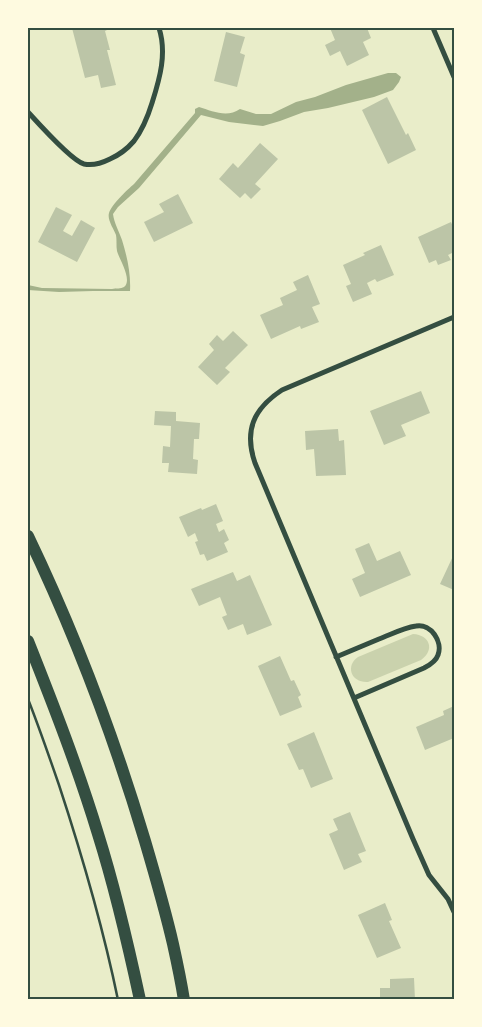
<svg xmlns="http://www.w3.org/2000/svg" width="482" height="1027" font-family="Quicksand,sans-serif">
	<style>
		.green { fill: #cad2ad }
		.water { fill: #a3b18a }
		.building { fill: #bcc5a7 }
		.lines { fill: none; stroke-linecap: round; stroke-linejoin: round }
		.path { stroke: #344e41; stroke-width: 2.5 }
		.minor { stroke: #344e41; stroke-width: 5 }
		.trunk { stroke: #344e41; stroke-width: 12 }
		.neatline { fill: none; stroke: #344e41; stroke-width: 2 }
	</style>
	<rect width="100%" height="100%" fill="#e9edc9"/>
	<!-- green -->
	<path class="green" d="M413,634C430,635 435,650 421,660L368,682C351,683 345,666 358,657Z"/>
	<!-- water -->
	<path class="water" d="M388,73H396L401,77L399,82L393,90L374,97L328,108L304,112L280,121L263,126L229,122L201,115L139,188L118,207L113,214C114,223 119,231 122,240C127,256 131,274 130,291H93L59,292L28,290V285L42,288L112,289C116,288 121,289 124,287C133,280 119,259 117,251C116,246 117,241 116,235C114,229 107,220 109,213C112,204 127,190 134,184L195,113V109L199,107C212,111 227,118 240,109L256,114H271L296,102L315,97L346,85Z"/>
	<!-- building -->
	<path class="building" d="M72,28H107V30L105,31L110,50H107L116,85L101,88L98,75L85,78Z
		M330,28H362V29L367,28L371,38L363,42L369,55L347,66L340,51L330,56L325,45L335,40Z
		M226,32L245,37L240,53L245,55L237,87L214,81Z
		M387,97L406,135L408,133L416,150L388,164L362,110Z
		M260,143L278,159L255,184L261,189L251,199L245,193L240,198L219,179L233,163L238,168Z
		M178,194L193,223L154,242L144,222L164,212L159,204Z
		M56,207L72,215L63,231L72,236L81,220L95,228L77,262L38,242Z
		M451,222L454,229V252L448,255L451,260L438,265L436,260L429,263L418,237Z
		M381,245L394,275L377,282L375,279L367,283L372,294L353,302L346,286L351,284L343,265L365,255L363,253Z
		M308,275L320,304L312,307L319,322L301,329L300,326L271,339L260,315L283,305L280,298L297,290L293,282Z
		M233,331L248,345L225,368L230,372L217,385L198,367L214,350L209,344L217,335L223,341Z
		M421,391L430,413L401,425L406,436L384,445L370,411Z
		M155,411L176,412V421L200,423L199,439H194L193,459L198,460L197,474L168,472L169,463H162L163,446L170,447L171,426L154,425Z
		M338,429L339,441L344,440L346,475L316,476L314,449L306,450L305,431Z
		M216,504L223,521L216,524L219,532L224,529L229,540L224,543L228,552L207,561L204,554L200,555L195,542L198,541L195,533L188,537L179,517L201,508L202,510Z
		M369,543L377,561L400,551L411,575L360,597L352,579L365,573L355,549Z
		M454,554V590L440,584Z
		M233,572L237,581L250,575L272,625L247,635L243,624L228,630L222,617L227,615L220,597L199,606L191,589Z
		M280,656L291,681L294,680L301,695L298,697L302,707L280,716L258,666Z
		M454,706V738L425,750L416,727L444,715L443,711Z
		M314,732L333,779L311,788L303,769L299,770L287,744Z
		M350,812L366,851L358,854L362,862L344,870L329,834L338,830L333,819Z
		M385,903L392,920L389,921L401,948L377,958L358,915Z
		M414,978L415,1000H380V988H390V979Z"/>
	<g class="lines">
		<!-- path -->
		<path class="path" d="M28,699C39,727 49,756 59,785C82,855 103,927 118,1000"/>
		<!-- minor -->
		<path class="minor" d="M433,28L454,77
			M28,112C38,123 72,161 84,164C93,166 102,163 110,159C119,155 128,148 134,141C143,129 148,116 152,103C160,78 167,53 159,28
			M454,317L282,390C253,409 244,431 255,463L413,839L429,875L448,899L454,912
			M336,657C350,651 365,645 379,639C392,634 403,628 416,626C431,623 443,642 438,655C436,661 430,665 424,668L354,698"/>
		<!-- trunk -->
		<path class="trunk" d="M28,536C75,634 114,737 145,841C155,875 165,909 173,944C177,962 181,981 184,1000
			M28,641C53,704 78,768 98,834C115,888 128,944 140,1000"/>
	</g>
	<!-- border -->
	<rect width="482" height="1027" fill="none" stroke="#fefae0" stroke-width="58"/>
	<rect x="29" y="29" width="424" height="969" class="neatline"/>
</svg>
